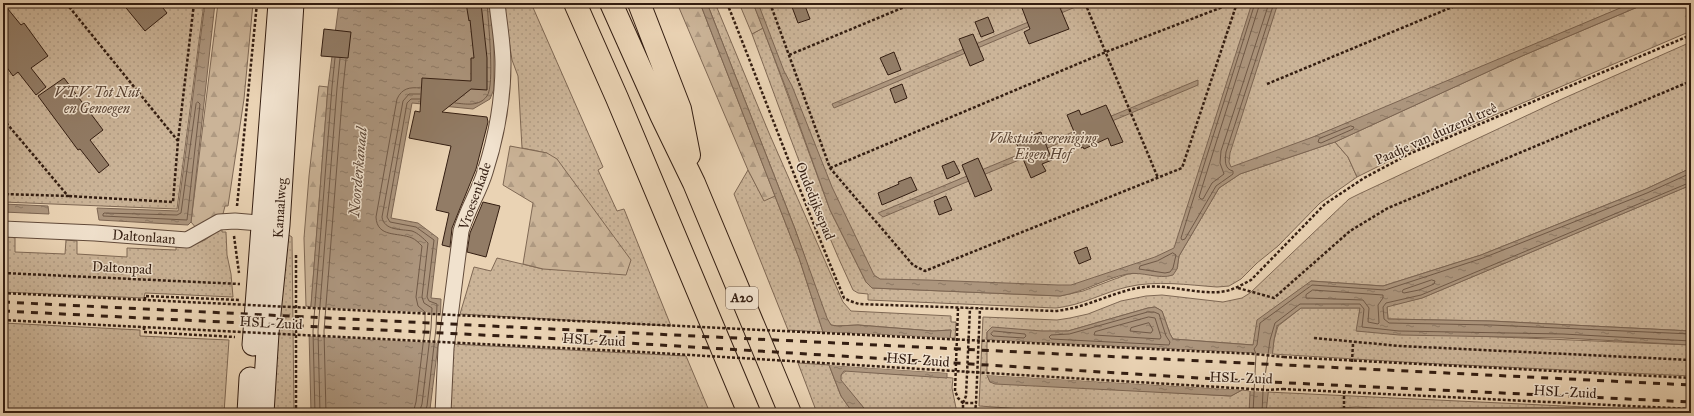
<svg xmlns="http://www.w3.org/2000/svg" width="1694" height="416" font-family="'IM FELL Great Primer',serif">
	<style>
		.grass { fill: url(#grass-dots); stroke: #7f6854 }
		.forest { fill: url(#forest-firs); stroke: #7f6854 }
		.water { fill: url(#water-ripples); stroke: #7c6552 }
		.pier { fill: #ead3b4 }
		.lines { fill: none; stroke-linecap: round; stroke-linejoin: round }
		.shore { stroke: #705947; stroke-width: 1 }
		.building { fill: #927c66; stroke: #331d11 }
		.minor-casing { stroke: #614a3a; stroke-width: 17 }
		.secondary-casing { stroke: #331d11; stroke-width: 23 }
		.motorway-casing { stroke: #331d11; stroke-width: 24 }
		.path { stroke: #331d11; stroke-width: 2.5; stroke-dasharray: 3 2; stroke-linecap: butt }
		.minor { stroke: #f1e2ce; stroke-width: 15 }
		.secondary { stroke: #f1e2ce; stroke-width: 21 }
		.motorway { stroke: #ead3b4; stroke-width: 22 }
		.rail { stroke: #331d11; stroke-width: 3; stroke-dasharray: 7 7; stroke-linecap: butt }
		.path-bridge { stroke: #331d11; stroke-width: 2.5; stroke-dasharray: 3 2; stroke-linecap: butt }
		.labels { text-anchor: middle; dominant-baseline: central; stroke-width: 3; stroke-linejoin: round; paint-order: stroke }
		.shield { fill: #f1e2ce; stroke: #6c584a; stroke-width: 1 }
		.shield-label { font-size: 13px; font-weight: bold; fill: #331d11 }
		.park-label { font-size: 14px; font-style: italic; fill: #594333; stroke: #f1e2ce }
		.street-label { font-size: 14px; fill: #331d11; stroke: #f1e2ce }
		.water-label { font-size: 15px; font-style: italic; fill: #5d4737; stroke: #f1e2ce }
	</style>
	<defs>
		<pattern id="grass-dots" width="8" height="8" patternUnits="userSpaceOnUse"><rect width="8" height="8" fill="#cbb498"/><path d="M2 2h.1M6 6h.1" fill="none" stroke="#af9a82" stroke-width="1.8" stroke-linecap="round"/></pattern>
		<pattern id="forest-firs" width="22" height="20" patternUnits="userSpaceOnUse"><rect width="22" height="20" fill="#cbb498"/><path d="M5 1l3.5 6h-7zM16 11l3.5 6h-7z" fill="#af9a82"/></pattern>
		<pattern id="water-ripples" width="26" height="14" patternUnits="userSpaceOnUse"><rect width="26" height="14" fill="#ac957d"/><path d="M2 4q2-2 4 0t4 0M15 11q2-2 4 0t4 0" fill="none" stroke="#8d7965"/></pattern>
	</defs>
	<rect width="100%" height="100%" fill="#ead3b4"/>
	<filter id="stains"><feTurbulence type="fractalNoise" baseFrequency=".005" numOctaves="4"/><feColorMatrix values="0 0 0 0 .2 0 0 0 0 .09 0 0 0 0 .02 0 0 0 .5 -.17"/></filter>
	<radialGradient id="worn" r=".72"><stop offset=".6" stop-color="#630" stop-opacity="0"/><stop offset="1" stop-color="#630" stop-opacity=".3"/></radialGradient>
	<!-- grass -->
	<path class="grass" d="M3,3H204L177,209L3,202Z
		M503,3H531L603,167L598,170L617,211L624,209L671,326L460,314L474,267L491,271L497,258L543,269L547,153L522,148L518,76L512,60Z
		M707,3H715L769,133L843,302L851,311L951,316V322H956L955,338H950L951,330L933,331L858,325L837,326L831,325L826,318L795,229Z
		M754,3H1639L1214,178L1172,263L1133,270L1068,290L876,282L865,271Z
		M763,28L830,210L866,282L872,288L1060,296L1083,291L1128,274L1177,269L1179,256L1219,188L1240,174L1335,142L1348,157L1357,177L1320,203L1278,246L1257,263L1241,279L1229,286L1217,287C1188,285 1156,280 1127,287C1102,293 1083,305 1056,308L868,300V294L858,293L853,290C814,207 784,120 752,34Z
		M1691,42V168L1646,189L1481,255L1383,286L1311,281L1253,345L1173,339L1170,334L1162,311L1155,307L1148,308L1068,331L987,332V375L990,382L1231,396L1242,390L1251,391L1249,413H1080L979,406L983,317L1057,320L1070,318L1088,314L1121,301L1146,296L1162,295L1223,302L1242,298L1250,293L1349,199L1359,194L1562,99Z
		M748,170L764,200L775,196L799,258L823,332L788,330L734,194Z
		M1691,185V331L1491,321L1388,319L1387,306L1422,298Z
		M220,229H222V232H226L227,255L231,274L233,297L145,293L144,298L3,292V252H7V237H15V252L65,254L66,240L77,241V254L127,257V248L176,250V245H193L205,240Z
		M284,232L292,237L294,413H271Z
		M1301,308H1360L1357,331L1691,345V376L1421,363L1272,354L1274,340L1278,326Z
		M3,323L140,330V336L229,340L224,413H94L3,409Z
		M451,344L686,356L710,413H448Z
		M798,363L829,365L841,396L853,413H817Z
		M847,370L953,378L952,388L957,413H868L840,380L841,375Z
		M1267,392L1691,412V413H1471L1356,407L1341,408L1323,413H1266Z"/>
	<!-- forest -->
	<path class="forest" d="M218,3H253L244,99L228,206H225L223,214L216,216L197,229L191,222Z
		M677,3H700L775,196L764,201L748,170Z
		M739,3H753L763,28L752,34Z
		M1647,3H1691V31L1401,155L1357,177L1348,157L1335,142L1522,56Z
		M319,86L328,87L311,307L306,306L304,238L309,176Z
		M510,146L547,153L557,159L631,260L626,275L543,269L523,264L533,203L503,185Z"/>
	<!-- water -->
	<path class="water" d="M205,3H215L191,222L188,225L99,220L97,208L178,211Z
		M339,3H491L494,37V89L490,99L473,109L412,103L391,218L418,223L438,238L431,298L441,299L440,329L430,409L426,413H311L309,331L328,87Z
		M700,3H707L795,229L827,318L831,325L837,326L858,325L933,331L951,330L950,338L823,332L799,258Z
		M753,3H758L784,71L792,86L832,187L874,275L880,279L927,280L1058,285H1071L1155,257L1174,248L1252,3H1278L1230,153L1229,162L1231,167L1313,137L1632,3H1647L1522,56L1335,142L1240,174L1219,188L1179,256L1177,269L1173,275C1158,280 1143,271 1127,274C1104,279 1084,292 1060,296L872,288L866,282L830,210L789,96Z
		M1074,3H1085L834,108L832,104Z
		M1198,80V85L883,217L878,213Z
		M1691,168V185L1422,298L1387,307L1388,319L1491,321L1691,331V345L1563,338L1399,335L1356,331L1360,308H1301L1277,326L1274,340L1266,413H1249L1252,353L987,340V332L992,327L1042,331H1068L1148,308L1155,307L1162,311L1170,334L1173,339L1253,345L1257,320L1311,281L1383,286L1481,255L1646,189Z
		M3,204L48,206L49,214L3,212Z
		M829,365L947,373V378L844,371L841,375V380L868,413H853L841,396Z
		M987,375L1242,390L1231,396L995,384L990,382Z"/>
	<!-- pier -->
	<path class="pier" d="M309,307L443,313L440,343L307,336Z
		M821,332L952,338L950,340L823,334Z
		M985,340L1274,354L1269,392L1249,391L1250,355L986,342Z
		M829,363L947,371L949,373L827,365Z
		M987,373L1242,388L1244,390L985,375Z"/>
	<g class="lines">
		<!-- shore -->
		<path class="shore" d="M1255,3L1181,238L1182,240L1185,239L1216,186L1233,174V171C1224,169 1225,160 1226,152L1274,3
			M1260,3L1199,197L1201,199H1203L1212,183L1224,174L1220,163L1221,151L1269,3
			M420,99H411L407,103L387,217L390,222L416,227L434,240L427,297L429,301L437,304L436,328L427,406L424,413
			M198,102L200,104L187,220L103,216V214L104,213L177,215L181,213L196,104Z
			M455,103C466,104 479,107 487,96C495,86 488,19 487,3
			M1351,126L1354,127L1353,129L1321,143L1318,142L1319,139Z
			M1691,182L1421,295L1386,303L1383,307L1384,319L1389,323L1491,325L1691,334
			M1173,253L1176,255L1173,268L1170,272L1165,273L1139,269L1140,266L1157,261Z
			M1432,280L1435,281L1434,284L1419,290L1404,293L1402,292L1403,290Z
			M1313,290L1383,295V298L1378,305L1379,323L1378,324L1368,322L1369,308L1363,300L1306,298V295Z
			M1148,312H1154L1159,314L1166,336L1170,342L1169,345L1051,339L1049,337L1051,335L1069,334Z
			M1149,317L1155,318L1161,337L1160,339L1094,335L1095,332Z
			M1149,323L1153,330L1151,333L1130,331L1131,328Z
			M994,331L1025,334L1026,336L1024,338L993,336L991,334Z
			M315,413L313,331L332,87L335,58
			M320,413L318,331L337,88L340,58
			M326,413L324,331L343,88L346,59
			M413,413L416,402L425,328V312L418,306L416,297L422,246C419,243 415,239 412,238C398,232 377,238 376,217L397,99C402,88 410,87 420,88
			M419,413L422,404L431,328L432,308L424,303L422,297L428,243C424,239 418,233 412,231C402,229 384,231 382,217L403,101L409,94H420
			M1253,413L1256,354L1254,349L1257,345L1260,323L1312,285L1385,290L1483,258L1647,193L1691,173
			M1262,413L1263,391L1270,340L1275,323L1300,304H1360L1364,309L1362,327L1399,331L1563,334L1691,341"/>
	</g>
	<!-- building -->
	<path class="building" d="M3,3L21,25L24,23L48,56L31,68L46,87L36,95L18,72L13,76L3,62Z
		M122,3H159L167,13L145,31Z
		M466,3H481L487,58V90L471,89L442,112L487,117L488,122L476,169L452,228L450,247L442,245L449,213L436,210L451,146L409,138L415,111L420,112L422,78L471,81V58H474L470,20L469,21Z
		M804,3L810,19L798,23L792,7Z
		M1020,3H1037L1039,7L1048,3H1058L1069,29L1029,44L1024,32L1030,29Z
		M988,17L994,32L981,37L975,22Z
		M324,29L351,32L348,58L321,56Z
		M973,34L984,60L970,66L959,39Z
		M894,52L901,70L888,75L880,58Z
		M64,78L103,130L90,140L109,165L99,173L80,149L78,150L38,96Z
		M902,84L907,98L895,103L890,89Z
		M1106,105L1123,142L1111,146L1108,138L1084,149L1083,147L1081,148L1067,115L1079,110L1081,115Z
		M1041,132L1052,160L1042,164L1046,171L1031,178L1016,142Z
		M978,158L992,190L975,197L962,165Z
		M954,161L960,173L947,179L942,166Z
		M911,177L917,190L882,205L878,193L899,184L898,182Z
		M946,196L952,210L939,215L934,201Z
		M483,202L500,206L486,257L467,252L470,233Z
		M1087,247L1091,259L1079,264L1074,252Z"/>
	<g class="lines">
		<!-- minor casing -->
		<g class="minor-casing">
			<path id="minor" d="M3,229L95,233L187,240L219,222L235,221L273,224
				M443,413L446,348L461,231C467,210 479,192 485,172C496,138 503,100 503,64C503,44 499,23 497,3"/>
		</g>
		<!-- secondary casing -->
		<g class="secondary-casing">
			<path id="secondary" d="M253,345L279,3
				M248,413L250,378
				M263,413L268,333L279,225L293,3"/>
		</g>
		<!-- motorway casing -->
		<g class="motorway-casing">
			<path id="motorway" d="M575,3L617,98L749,413
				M611,3L662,117L694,183L790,413
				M639,3L680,109L689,155"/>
		</g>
		<!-- path -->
		<path class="path" d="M66,3L178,141L173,202L68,196
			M727,3C766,101 803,200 844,298L850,301L859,304L1055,311C1088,308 1113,291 1144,287C1170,284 1201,296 1226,291C1235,289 1243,284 1251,280L1325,204L1364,178L1409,154L1691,35
			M770,3L830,168L913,265L925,271L1182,168L1237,3
			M1085,3L1158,178
			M789,55L914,3
			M1267,84L1462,3
			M3,119L68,196L3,194
			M178,141L194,3
			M830,168L1106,52L1233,3
			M237,206L257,3
			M234,236L239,273
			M3,273L240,284
			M1238,288L1274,298L1350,231L1388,208L1691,81
			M145,300V296L239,300
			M958,308L955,391L958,398L963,403H976L980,308
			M144,327V332L235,337
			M1314,338L1400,346L1691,360
			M1284,357L1691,378
			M1352,362L1353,343
			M1283,389L1691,409
			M1344,391V411
			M963,410L1015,413
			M296,413V254
			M963,413V403L966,396L970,308
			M975,413L976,403
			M1337,413L1356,411L1393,413"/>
		<!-- minor -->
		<use href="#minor" class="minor"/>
		<!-- secondary -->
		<use href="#secondary" class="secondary"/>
		<!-- motorway -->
		<use href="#motorway" class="motorway"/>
		<!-- rail -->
		<path class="rail" d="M3,302L1691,385
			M3,311L562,339L1249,381L1691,402"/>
		<!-- path-bridge -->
		<path class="path-bridge" d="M3,293L1255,354L1284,357
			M3,320L641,352L1268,390L1283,389"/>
	</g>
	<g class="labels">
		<!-- shield labels -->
		<rect class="shield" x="726" y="287" width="32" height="22" rx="3"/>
		<g class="shield-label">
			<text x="742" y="298">A20</text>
		</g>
		<!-- park labels -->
		<g class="park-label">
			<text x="97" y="92">V.T.V. Tot Nut<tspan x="97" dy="16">en Genoegen</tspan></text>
			<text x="1043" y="138">Volkstuinvereniging<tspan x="1043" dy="16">Eigen Hof</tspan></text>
		</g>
		<!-- street labels -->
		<g class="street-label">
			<text transform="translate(1436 134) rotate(-24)">Paadje van duizend treê</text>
			<text transform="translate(475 196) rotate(-70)">Vroesenkade</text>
			<text transform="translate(815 201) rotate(68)">Oudedijksepad</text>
			<text transform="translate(280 208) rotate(-86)">Kanaalweg</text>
			<text transform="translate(144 237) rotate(4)">Daltonlaan</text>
			<text transform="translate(122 268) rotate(3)">Daltonpad</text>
			<text transform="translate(271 323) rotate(3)">HSL-Zuid</text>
			<text transform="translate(594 340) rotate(3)">HSL-Zuid</text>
			<text transform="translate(918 360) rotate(4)">HSL-Zuid</text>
			<text transform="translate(1241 378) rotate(2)">HSL-Zuid</text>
			<text transform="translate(1565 392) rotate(3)">HSL-Zuid</text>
		</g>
		<!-- water labels -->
		<g class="water-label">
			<text transform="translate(358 172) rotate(-85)">Noorderkanaal</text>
		</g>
	</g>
	<!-- margin -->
	<rect width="1694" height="416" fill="none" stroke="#ead3b4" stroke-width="16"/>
	<rect x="4" y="4" width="1686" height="408" fill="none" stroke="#331d11" stroke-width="2"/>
	<rect x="8" y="8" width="1678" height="400" fill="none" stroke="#331d11"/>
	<rect width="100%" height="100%" filter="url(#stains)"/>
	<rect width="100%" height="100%" fill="url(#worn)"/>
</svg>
